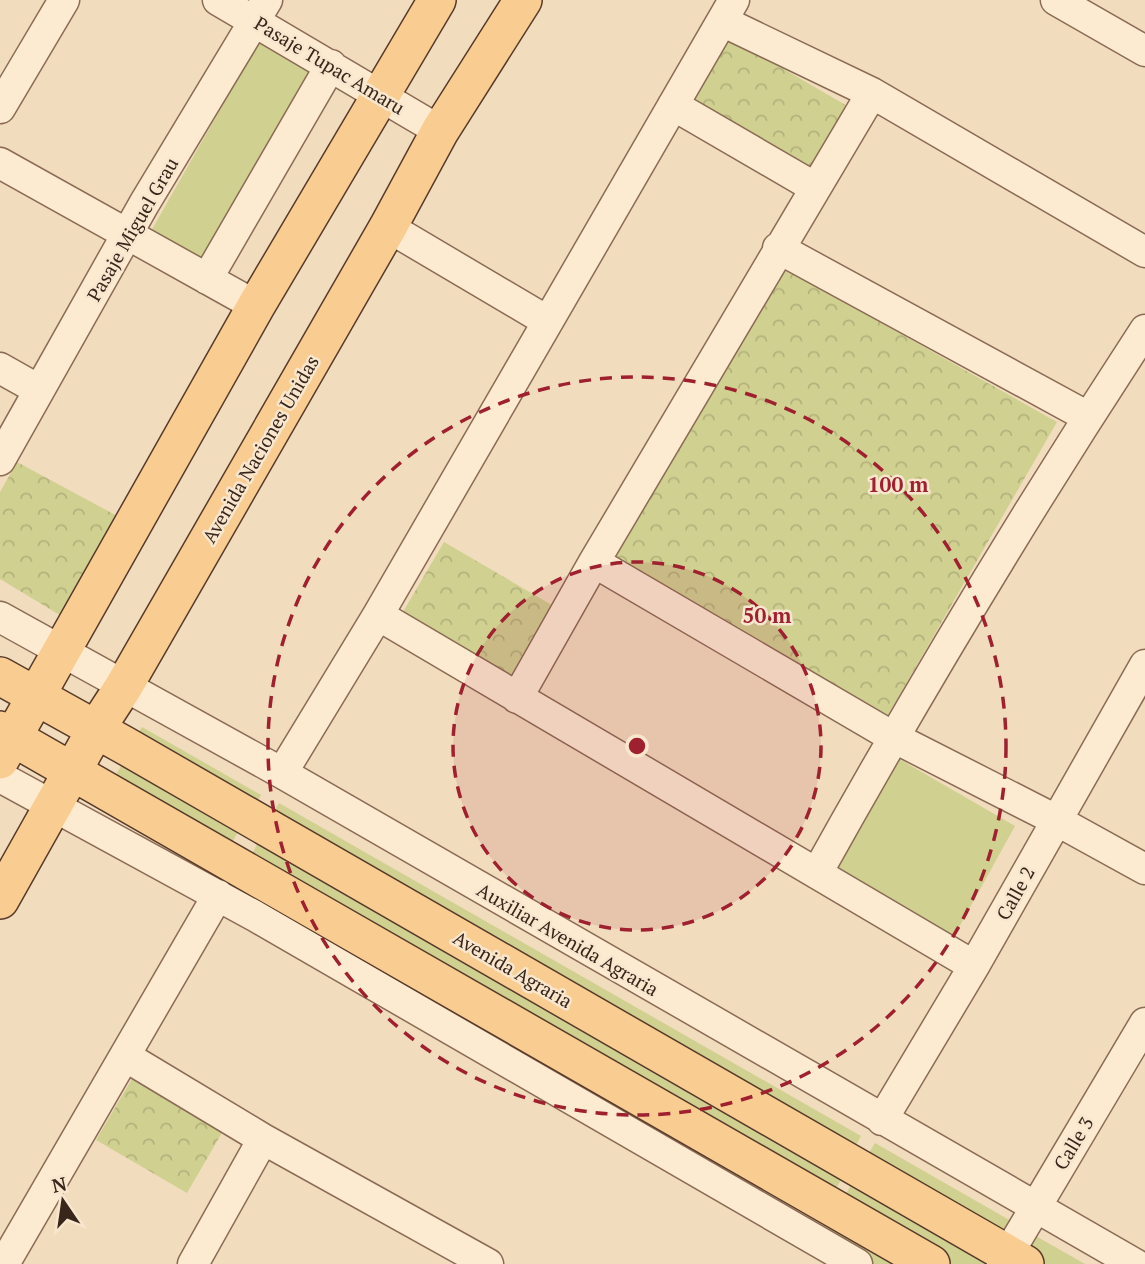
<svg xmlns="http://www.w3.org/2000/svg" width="1145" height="1264" font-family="'PT Serif',serif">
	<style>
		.green { fill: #d0d091 }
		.park { fill: url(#park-crowns) }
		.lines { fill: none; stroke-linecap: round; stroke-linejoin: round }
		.minor-casing { stroke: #8b6b55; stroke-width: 33 }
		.major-casing { stroke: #583a2a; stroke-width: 40 }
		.minor { stroke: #fcead1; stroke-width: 30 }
		.major { stroke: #f9cd91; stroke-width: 37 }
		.ring { fill: none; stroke: #9f202f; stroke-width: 3.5; stroke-dasharray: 12 9 }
		.labels { text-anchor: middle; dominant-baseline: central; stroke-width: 5; stroke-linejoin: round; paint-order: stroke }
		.street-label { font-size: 19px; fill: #39261b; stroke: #f8e7ce }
		.centre { fill: #9f202f; stroke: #f8e7ce; stroke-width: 3.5 }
		.ring-label { font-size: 21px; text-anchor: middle; font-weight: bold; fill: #9f202f; stroke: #f8e7ce; stroke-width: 5; stroke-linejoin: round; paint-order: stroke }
	</style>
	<defs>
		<pattern id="park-crowns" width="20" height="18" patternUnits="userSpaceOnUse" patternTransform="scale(1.75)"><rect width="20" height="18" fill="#d0d091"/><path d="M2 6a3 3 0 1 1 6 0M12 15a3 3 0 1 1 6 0" fill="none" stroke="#b3b27c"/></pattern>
	</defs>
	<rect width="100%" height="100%" fill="#f1dcbd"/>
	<!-- green -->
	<path class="green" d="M259,41L313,72L204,263L150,233Z
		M142,727L261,795L251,812L132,743Z
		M129,753L245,819L227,852L109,786Z
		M894,756L1015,826L952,940L831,870Z
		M279,803L861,1136L850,1156L267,823Z
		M264,832L847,1169L829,1201L247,863Z
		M875,1143L1018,1225L1005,1247L861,1166Z
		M856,1176L995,1264H939L838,1208Z
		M836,1216L920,1264H864L822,1240Z
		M1034,1235L1085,1264H1044L1024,1253Z"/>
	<!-- park -->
	<path class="park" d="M725,35L849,107L810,174L685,103Z
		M782,267L1057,422L888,715L611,556Z
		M17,462L121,518L63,617L0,579V492Z
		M444,542L557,608L513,682L400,617Z
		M136,1072L227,1124L187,1193L96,1140Z"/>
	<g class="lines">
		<!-- minor casing -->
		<g class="minor-casing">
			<path id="minor" d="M218,0L440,131
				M1056,0L1145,51
				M722,21L872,93L1145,252
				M673,105L814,187
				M0,108L64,0
				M0,163L256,306
				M388,227L547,321
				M778,248L1088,417
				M207,279L331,65
				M0,368L39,390
				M0,460L144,204L267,0
				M594,562L893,737L1056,820L1145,869
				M378,615L974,966
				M0,617L282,773L1135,1264
				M517,698L594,562L872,93
				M282,773L378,615L734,0
				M0,777L255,916L857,1264
				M817,873C920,688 1029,507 1145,330
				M125,1056L263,1139L488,1264
				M882,1120L974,966L1145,665
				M4,1264L218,895
				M193,1264L263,1139
				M1002,1264L1145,1023"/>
		</g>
		<!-- major casing -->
		<g class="major-casing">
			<path id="major" d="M0,676L124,745L1025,1264
				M0,730L931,1264
				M0,760L256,306L437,0
				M0,900L96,729L124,686L388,227L440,131L523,0"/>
		</g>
		<!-- minor -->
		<use href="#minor" class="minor"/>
		<!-- major -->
		<use href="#major" class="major"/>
	</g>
	<!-- distance rings -->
	<circle cx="637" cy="746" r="184" fill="#9f202f" fill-opacity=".12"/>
	<g class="ring">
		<circle cx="637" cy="746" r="184"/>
		<circle cx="637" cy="746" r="369"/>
	</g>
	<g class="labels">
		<!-- street labels -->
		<g class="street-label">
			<text transform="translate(330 65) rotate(31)">Pasaje Tupac Amaru</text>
			<text transform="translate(132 229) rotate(-60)">Pasaje Miguel Grau</text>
			<text transform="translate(260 449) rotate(-60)">Avenida Naciones Unidas</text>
			<text transform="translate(1015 893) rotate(-61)">Calle 2</text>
			<text transform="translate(568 939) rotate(30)">Auxiliar Avenida Agraria</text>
			<text transform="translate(513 969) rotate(30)">Avenida Agraria</text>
			<text transform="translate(1073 1143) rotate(-59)">Calle 3</text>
		</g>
	</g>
	<circle cx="637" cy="746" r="10" class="centre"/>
	<g class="ring-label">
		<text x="898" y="492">100 m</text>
		<text x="767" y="623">50 m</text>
	</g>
	<!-- north arrow -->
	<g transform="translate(63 1201) rotate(347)" stroke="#f8e7ce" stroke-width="5" paint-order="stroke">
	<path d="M0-5L12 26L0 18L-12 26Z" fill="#39261b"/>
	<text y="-10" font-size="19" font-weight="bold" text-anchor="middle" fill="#39261b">N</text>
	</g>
</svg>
